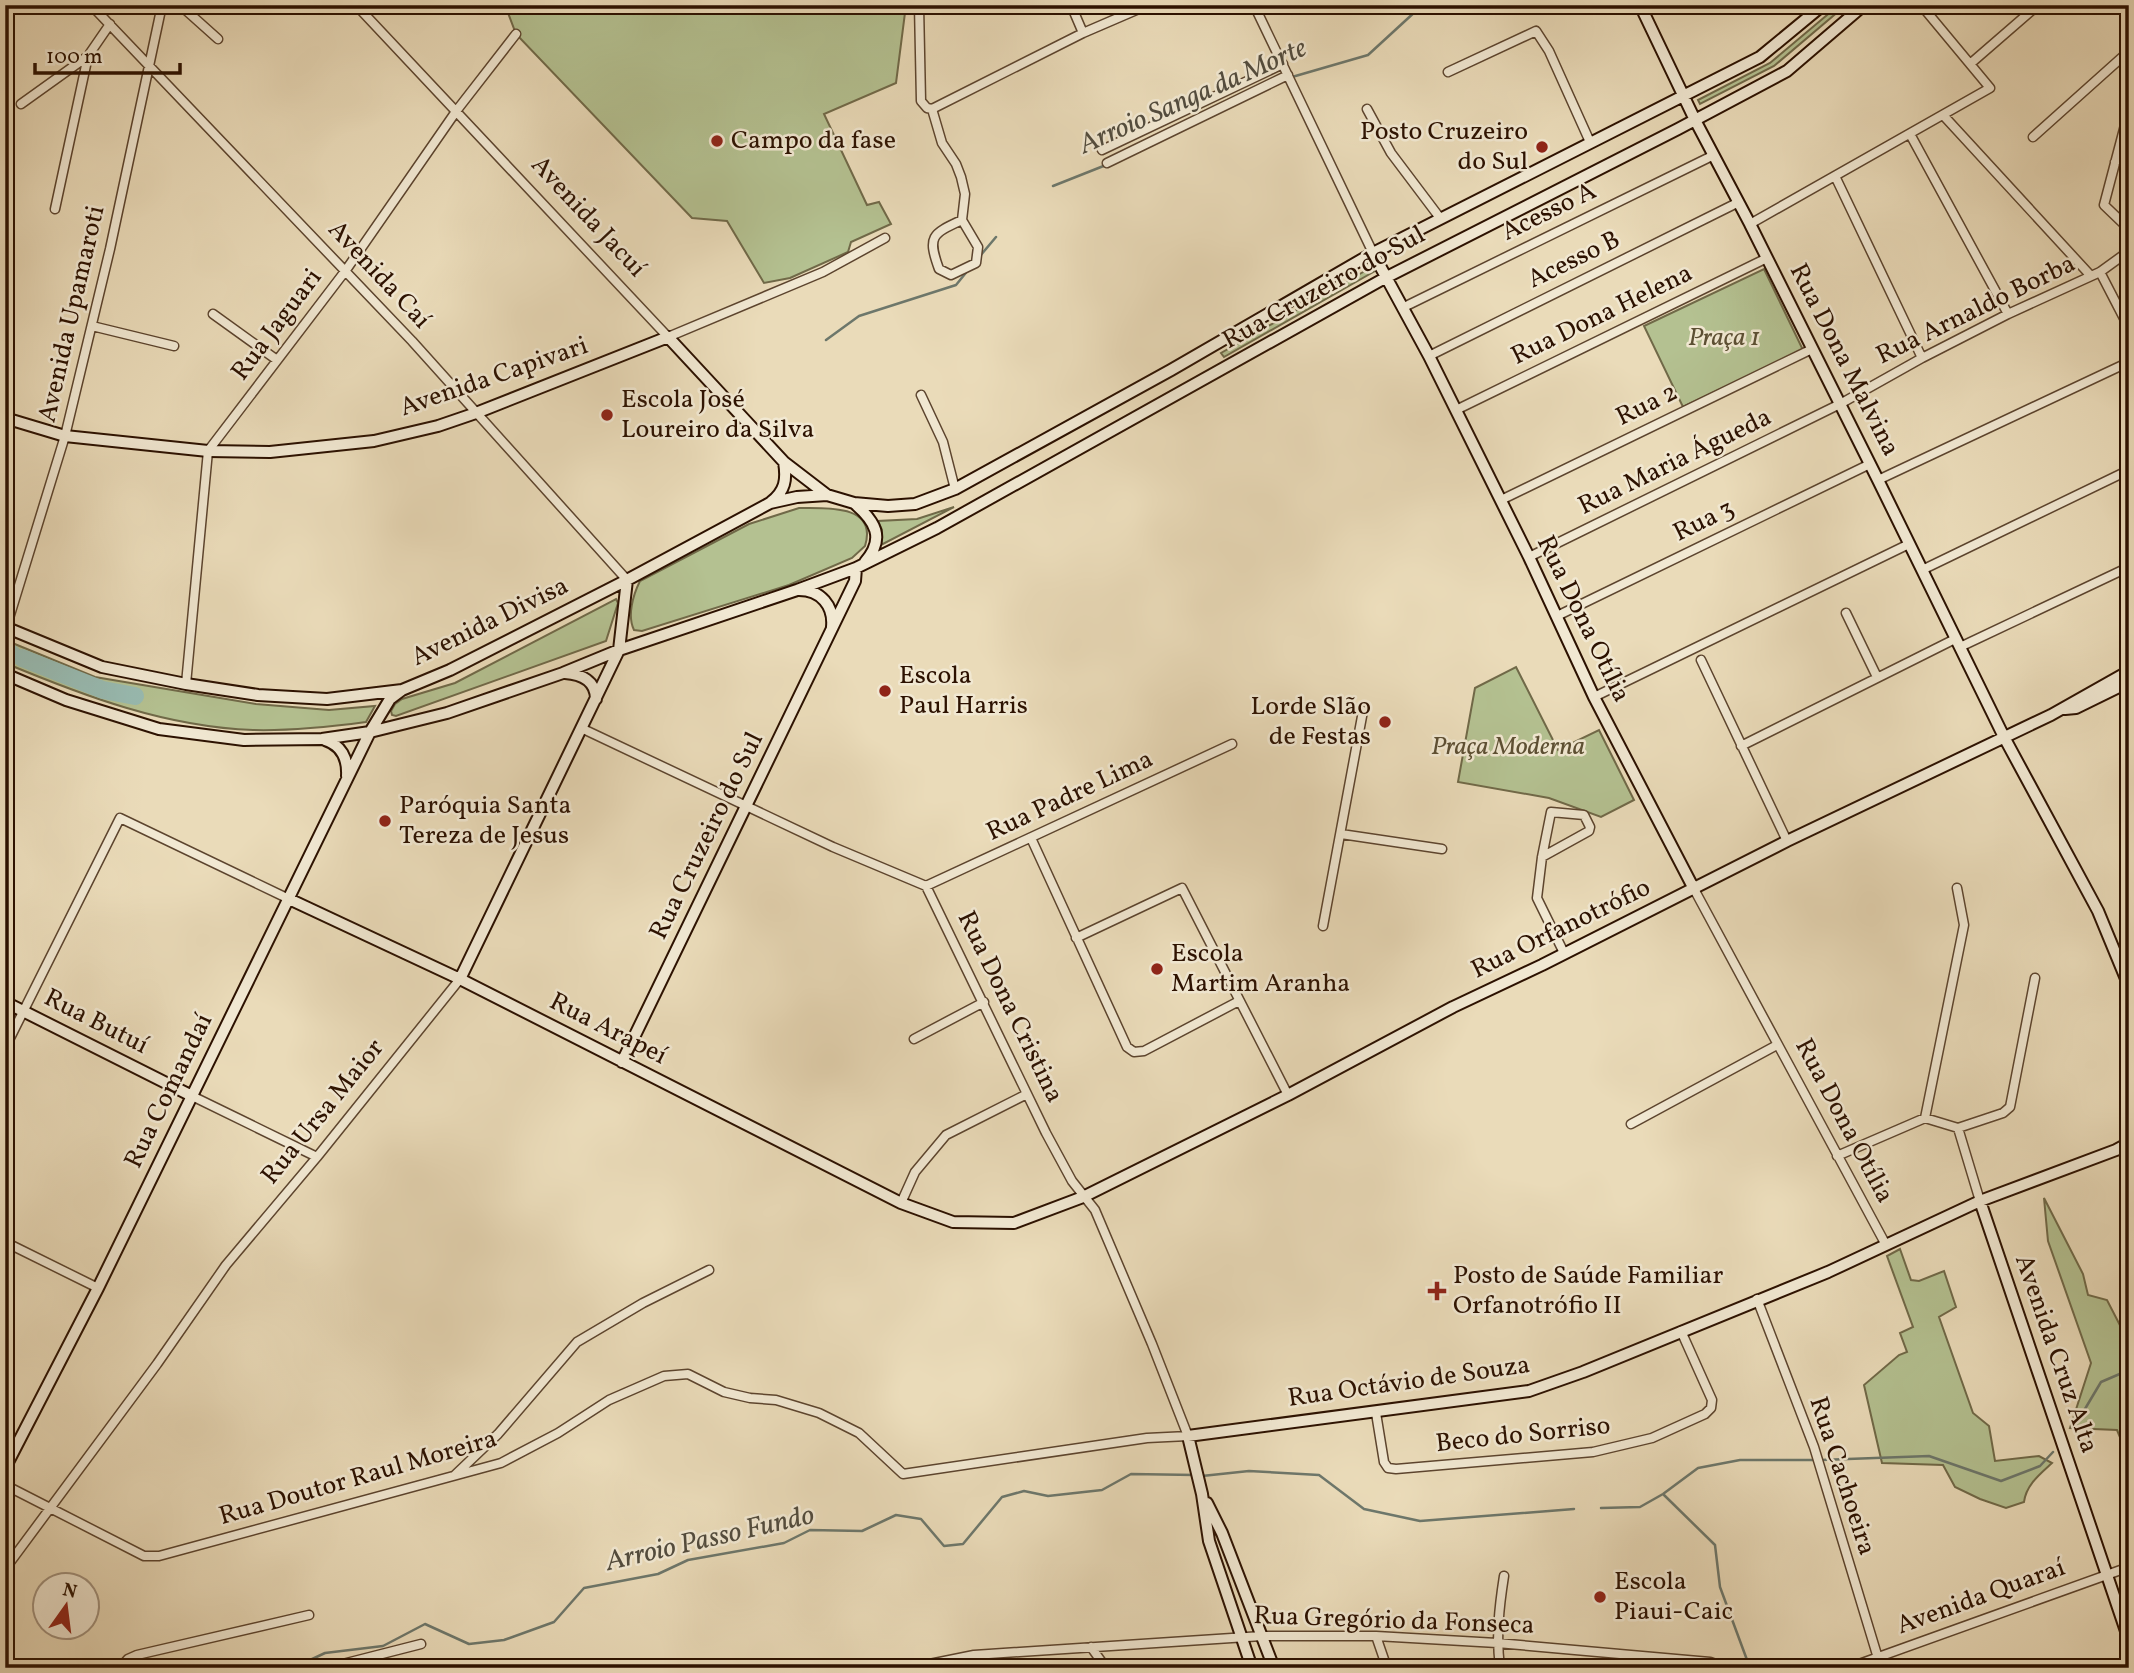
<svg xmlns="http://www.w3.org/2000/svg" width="2134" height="1673" font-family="Vollkorn,serif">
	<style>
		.green { fill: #b4c191; stroke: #706948; stroke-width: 2 }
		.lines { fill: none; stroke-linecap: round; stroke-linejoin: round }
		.stream { stroke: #6d776b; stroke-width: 2.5 }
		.river { stroke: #98bbb2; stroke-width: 18 }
		.street-casing { stroke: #5c442e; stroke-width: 11 }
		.secondary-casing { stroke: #2c1100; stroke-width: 14 }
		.street { stroke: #f1e8d2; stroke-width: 8 }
		.secondary { stroke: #f1e8d2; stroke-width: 10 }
		.poi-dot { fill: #8f2418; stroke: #f1e8d2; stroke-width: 2.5 }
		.labels { text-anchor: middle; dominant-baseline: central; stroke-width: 5; stroke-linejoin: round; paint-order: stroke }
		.poi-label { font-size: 26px; fill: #2c1100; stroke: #f1e8d2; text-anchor: start }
		.street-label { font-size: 26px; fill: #2c1100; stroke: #f1e8d2 }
		.park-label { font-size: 26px; font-style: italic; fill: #5c4f33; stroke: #f1e8d2 }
		.water-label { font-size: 28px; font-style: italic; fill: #524c3e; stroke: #f1e8d2 }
	</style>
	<rect width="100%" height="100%" fill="#eadbb9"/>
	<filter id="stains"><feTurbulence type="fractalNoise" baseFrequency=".00286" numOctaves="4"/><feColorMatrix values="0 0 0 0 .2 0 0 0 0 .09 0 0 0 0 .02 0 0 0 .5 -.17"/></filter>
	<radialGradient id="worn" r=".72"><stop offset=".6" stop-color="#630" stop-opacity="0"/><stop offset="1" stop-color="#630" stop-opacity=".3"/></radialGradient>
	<!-- green -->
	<path class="green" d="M505,5H906L896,83L824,114L867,205L879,202L891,224L851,242L848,252L790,278L764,283L727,221L692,218L516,34Z
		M1839,5H1846L1774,66L1700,104L1698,100L1770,63Z
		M1372,267L1375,271L1224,357L1221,353Z
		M1764,269L1803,350L1683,407L1644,326Z
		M954,507L881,545L882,530L878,521L917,519Z
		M799,508C826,508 878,504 865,546L852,558L789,585L642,631L634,630C627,616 633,595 640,581L749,524Z
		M616,599L618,603L606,641L396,716L392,715L391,711L395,704L402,699L455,683Z
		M5,640L95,677L256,704L329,710L375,706L366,722C329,727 291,731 253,730C166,727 84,696 5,663V657L99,694L137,701V691L106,686L5,645Z
		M1516,667L1558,750L1599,730L1634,800L1601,817L1549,798L1458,782L1475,688Z
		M2044,1198L2083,1274L2088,1295L2107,1300L2124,1333L2129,1332V1459L2117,1430L2070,1428L2091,1363L2048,1241Z
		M1900,1249L1911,1280L1919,1281L1944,1271L1956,1307L1939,1317L1973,1413L1989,1426L1995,1461L2039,1456L2052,1463C2040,1474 2026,1485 2024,1502L2006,1508L1980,1499L1955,1487L1943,1465L1882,1463L1864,1385L1899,1355L1907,1352L1900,1333L1913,1327L1887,1256Z"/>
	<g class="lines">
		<!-- stream -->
		<path class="stream" d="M1292,77L1368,55L1417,10L1418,5
			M1053,186L1106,165
			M980,256L996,237
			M826,340L859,316L956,285L969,269
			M2076,1424L2101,1382L2129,1370
			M1821,1460L1929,1456L2001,1481L2040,1466L2053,1452
			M1202,1476L1249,1471L1319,1475L1364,1509L1420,1521L1574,1509
			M1664,1495L1715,1545L1720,1587L1750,1668
			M1601,1508L1640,1507L1663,1494L1698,1468L1740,1460H1815
			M162,1668L189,1660L268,1668
			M293,1668L325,1653L383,1646L425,1624L469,1644L504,1640L554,1622L584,1588L658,1574L688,1560L784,1543L810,1530L862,1531L896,1515L921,1519L944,1546L963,1544L1002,1497L1024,1491L1048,1496L1102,1490L1131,1474L1195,1475"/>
		<!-- river -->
		<path class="river" d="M5,651L12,654
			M22,658L103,690L135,696"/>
		<!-- street casing -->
		<g class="street-casing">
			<path id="street" d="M91,5L412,341L627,580
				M180,5L218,39
				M356,5L668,337L823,272L885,238
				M919,5L921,101L927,108L932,109
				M1071,5L1083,33
				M1254,5L1373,253
				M101,15L107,5
				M1970,64L2038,5
				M1448,72L1536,31L1549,51L1590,142
				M21,104L88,56
				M932,109L942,143L956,164L961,177L965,194L962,220L978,247L976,263L951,275L939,269C927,236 932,234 962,220
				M932,109L1083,33L1148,5
				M1367,109L1391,153L1440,218
				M2129,110L2104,205L2129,229
				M1943,115L2091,276
				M1910,134L2008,314
				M2033,137L2129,51
				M1102,150L1283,64
				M2115,162L2129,155
				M1107,163L1288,75
				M1835,176L1922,358
				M55,209L88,56L110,24
				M1750,224L1990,88L1921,5
				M2100,272L2129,328
				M1402,308L1714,155
				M213,314L277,360
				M92,326L174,346
				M1429,356L1739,202
				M921,395L943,442L955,489
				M1456,410L1767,258
				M1878,480L2129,362
				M1501,500L1812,349
				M1529,557L1840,404L1922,358L2008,314L2100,272L2129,251
				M1922,570L2129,470
				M1846,613L1877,677
				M1557,616L1870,464
				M6,628L65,436L110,249L162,5
				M1960,647L2129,567
				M1701,660L1787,841
				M186,684L208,451L346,270L457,110L516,34
				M1594,697L1909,544
				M1741,746L1955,639
				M1341,834L1442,849
				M1031,838L1127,1047L1134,1052L1144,1051L1239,1001
				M1542,857L1589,831L1590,827L1584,815L1551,812L1542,857L1537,898L1564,953
				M926,886L1232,744
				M1694,889L1886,1245
				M1323,926L1363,711
				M1076,938L1182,888L1288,1095
				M914,1039L984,1002
				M5,1048L120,818L289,899
				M192,1096L317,1157
				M1925,1118L1964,925L1957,888
				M1631,1124L1777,1045
				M1958,1128L1980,1201
				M1837,1156L1925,1118L1958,1128L2003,1113L2010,1107L2035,978
				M901,1203L915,1172L946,1135L1027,1094
				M5,1242L98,1288
				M1757,1299L1814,1447L1881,1668
				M1376,1413L1384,1462L1388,1468L1396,1469L1593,1452L1652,1438L1705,1414L1711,1408L1712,1400L1681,1331
				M455,1475L498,1434L577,1342L643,1303L709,1270
				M5,1485L144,1556H159L501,1463L558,1433L609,1400L664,1376L688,1374L724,1392L750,1398L776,1400L819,1413L859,1433L903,1474L1147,1438L1188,1436L1152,1344L1095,1210L1072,1181L1046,1133L926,886L833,847L581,728
				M5,1569L157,1364L226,1265L317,1157L460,979
				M1376,1636L1387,1668
				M1091,1647L1106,1668
				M378,1655L392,1668
				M120,1668L128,1659L137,1655L309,1615
				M327,1668L421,1644
				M910,1668L974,1655L1262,1636H1376L1497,1643L1710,1662L1726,1668
				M1500,1668C1496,1636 1499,1608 1504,1576
				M1848,1668L2129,1567"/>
		</g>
		<!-- secondary casing -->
		<g class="secondary-casing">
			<path id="secondary" d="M1640,5L1695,120L1750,224L1878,480L2004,737L2098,911L2129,986
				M1373,253L1429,356L1529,557L1594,697L1694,889
				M5,418L65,436L208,451L270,452L374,441L438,426L476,413L668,337L784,462L827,495
				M771,502C785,491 787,480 784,462
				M854,503C875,521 886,538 865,562
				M799,590C821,590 834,606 832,627
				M5,627L102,667L186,684L258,695L327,699L402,690L450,670L627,580L770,503L797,497L827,495L854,503L888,506L915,504L955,489L1171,370L1373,253L1760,57L1823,5
				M565,673C581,674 596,681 596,699
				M5,674L66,700L159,729L244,740L322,739L370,732L447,713L563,673L619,650L797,590L856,568L937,528L1385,278L1678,129L1787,71L1864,5
				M2065,709L2076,708L2129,682
				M325,740C341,745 348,758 347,776
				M289,899L460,979L901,1203L953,1222L1014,1223L1083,1197L1288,1095L1453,1007L1542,965L1787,841L2051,715L2129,671
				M460,979L619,650L627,580
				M5,1002L192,1096
				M622,1062L855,581L856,568
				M1980,1201L2129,1640
				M5,1468L98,1288L370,732L390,699L402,690
				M1207,1503L1222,1533L1274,1668
				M1252,1668L1209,1541L1202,1494L1188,1436L1529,1391L1583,1372L1828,1272L1980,1201L2116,1150L2129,1143"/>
		</g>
		<!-- street -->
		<use href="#street" class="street"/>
		<!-- secondary -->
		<use href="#secondary" class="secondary"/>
	</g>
	<!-- markers -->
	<g class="poi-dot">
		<circle cx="717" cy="141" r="7"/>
		<circle cx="1542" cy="147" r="7"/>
		<circle cx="607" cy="415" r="7"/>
		<circle cx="885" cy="691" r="7"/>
		<circle cx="1385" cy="722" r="7"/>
		<circle cx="385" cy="821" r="7"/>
		<circle cx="1157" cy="969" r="7"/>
		<path d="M1433.5 1280.5h7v7h7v7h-7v7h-7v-7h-7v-7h7z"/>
		<circle cx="1600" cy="1597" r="7"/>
	</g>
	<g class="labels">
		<!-- poi labels -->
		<g class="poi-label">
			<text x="1528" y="132" text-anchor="end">Posto Cruzeiro<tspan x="1528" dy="30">do Sul</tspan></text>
			<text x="731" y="141">Campo da fase</text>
			<text x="621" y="400">Escola José<tspan x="621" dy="30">Loureiro da Silva</tspan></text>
			<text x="899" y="676">Escola<tspan x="899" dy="30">Paul Harris</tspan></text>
			<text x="1371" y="707" text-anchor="end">Lorde Slão<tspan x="1371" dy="30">de Festas</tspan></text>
			<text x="399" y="806">Paróquia Santa<tspan x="399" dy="30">Tereza de Jesus</tspan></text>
			<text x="1171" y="954">Escola<tspan x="1171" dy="30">Martim Aranha</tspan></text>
			<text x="1453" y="1276">Posto de Saúde Familiar<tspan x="1453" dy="30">Orfanotrófio II</tspan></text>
			<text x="1614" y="1582">Escola<tspan x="1614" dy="30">Piaui-Caic</tspan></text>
		</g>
		<!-- street labels -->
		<g class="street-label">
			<text transform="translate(1549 212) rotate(-26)">Acesso A</text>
			<text transform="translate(588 217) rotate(47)">Avenida Jacuí</text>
			<text transform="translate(1574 260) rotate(-26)">Acesso B</text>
			<text transform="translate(379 275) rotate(47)">Avenida Caí</text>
			<text transform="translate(1324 288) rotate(-29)">Rua Cruzeiro do Sul</text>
			<text transform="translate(1976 310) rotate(-26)">Rua Arnaldo Borba</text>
			<text transform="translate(72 314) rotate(-77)">Avenida Upamaroti</text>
			<text transform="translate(1602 315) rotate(-26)">Rua Dona Helena</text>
			<text transform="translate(277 325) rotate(-53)">Rua Jaguari</text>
			<text transform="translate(1844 360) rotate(63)">Rua Dona Malvina</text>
			<text transform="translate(494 377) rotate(-19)">Avenida Capivari</text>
			<text transform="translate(1647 405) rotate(-26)">Rua 2</text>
			<text transform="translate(1675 462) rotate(-26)">Rua Maria Águeda</text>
			<text transform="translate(1704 521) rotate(-26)">Rua 3</text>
			<text transform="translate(1583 619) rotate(64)">Rua Dona Otília</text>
			<text transform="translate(490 622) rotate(-26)">Avenida Divisa</text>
			<text transform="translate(1070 796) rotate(-25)">Rua Padre Lima</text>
			<text transform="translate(707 836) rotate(-64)">Rua Cruzeiro do Sul</text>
			<text transform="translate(1561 929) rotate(-26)">Rua Orfanotrófio</text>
			<text transform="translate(1010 1007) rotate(64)">Rua Dona Cristina</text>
			<text transform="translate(96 1022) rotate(27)">Rua Butuí</text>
			<text transform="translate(608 1029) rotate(27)">Rua Arapeí</text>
			<text transform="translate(169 1091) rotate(-64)">Rua Comandaí</text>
			<text transform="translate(323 1112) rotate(-51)">Rua Ursa Maior</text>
			<text transform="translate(1844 1121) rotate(62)">Rua Dona Otília</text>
			<text transform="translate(2056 1354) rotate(71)">Avenida Cruz Alta</text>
			<text transform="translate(1409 1382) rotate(-8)">Rua Octávio de Souza</text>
			<text transform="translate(1523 1435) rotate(-6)">Beco do Sorriso</text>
			<text transform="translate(1842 1476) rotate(72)">Rua Cachoeira</text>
			<text transform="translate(358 1478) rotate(-16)">Rua Doutor Raul Moreira</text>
			<text transform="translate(1981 1597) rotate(-20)">Avenida Quaraí</text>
			<text transform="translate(1394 1621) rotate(2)">Rua Gregório da Fonseca</text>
		</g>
		<!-- park labels -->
		<g class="park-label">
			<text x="1724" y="338">Praça 1</text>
			<text x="1508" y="747">Praça Moderna</text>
		</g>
		<!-- water labels -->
		<g class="water-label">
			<text transform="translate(1193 97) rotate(-24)">Arroio Sanga da Morte</text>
			<text transform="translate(710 1539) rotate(-13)">Arroio Passo Fundo</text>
		</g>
	</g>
	<!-- margin -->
	<rect width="2134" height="1673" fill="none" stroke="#eadbb9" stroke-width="28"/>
	<rect x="7" y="7" width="2120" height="1659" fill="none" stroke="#2c1100" stroke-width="3.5"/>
	<rect x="14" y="14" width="2106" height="1645" fill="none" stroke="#2c1100" stroke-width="2"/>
	<!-- north arrow -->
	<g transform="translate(66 1606) rotate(14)"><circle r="33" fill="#f1e8d2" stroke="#a2927e" stroke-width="2"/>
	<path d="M0-5L12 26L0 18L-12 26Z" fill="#8f2418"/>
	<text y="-10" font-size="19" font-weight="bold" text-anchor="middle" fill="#2c1100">N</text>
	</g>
	<!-- scale -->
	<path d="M35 63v10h145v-10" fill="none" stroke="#2c1100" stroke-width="3.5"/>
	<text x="46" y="63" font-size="21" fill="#2c1100" stroke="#f1e8d2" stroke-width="5" paint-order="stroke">100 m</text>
	<rect width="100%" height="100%" filter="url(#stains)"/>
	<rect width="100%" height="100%" fill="url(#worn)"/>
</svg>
